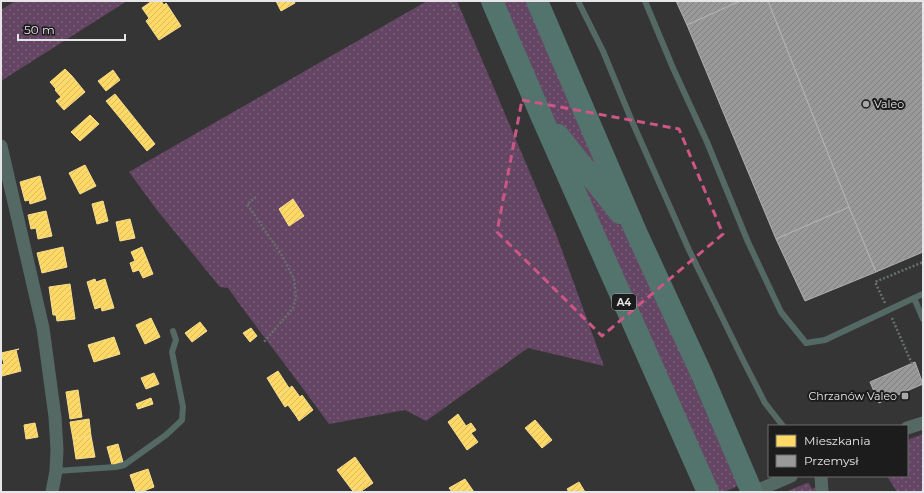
<svg xmlns="http://www.w3.org/2000/svg" width="924" height="493" font-family="Montserrat,sans-serif">
	<style>
		.grass { fill: url(#grass-dots) }
		.homes { fill: url(#homes-hatch); stroke: #f8dd8d }
		.industry { fill: url(#industry-hatch); stroke: #b0b0b0 }
		.lines { fill: none; stroke-linecap: round; stroke-linejoin: round }
		.path { stroke: #66706e; stroke-width: 2.5; stroke-dasharray: 2 2; stroke-linecap: butt }
		.service { stroke: #556964; stroke-width: 6 }
		.minor { stroke: #556964; stroke-width: 13 }
		.motorway { stroke: #53736d; stroke-width: 22 }
		.marked { fill: none; stroke: #cd5685; stroke-width: 3; stroke-dasharray: 8 5; stroke-linejoin: round }
		.poi-dot { fill: #a9a7a9; stroke: #1d1c1d; stroke-width: 1.5 }
		.labels { text-anchor: middle; dominant-baseline: central; stroke-width: 4; stroke-linejoin: round; paint-order: stroke }
		.shield { fill: #1d1c1d; stroke: #aaa9aa; stroke-width: 1 }
		.shield-label { font-size: 10px; font-weight: bold; fill: #e7e5e7 }
		.poi-label { font-size: 11px; fill: #e7e5e7; stroke: #1d1c1d; text-anchor: start }
	</style>
	<defs>
		<pattern id="grass-dots" width="8" height="8" patternUnits="userSpaceOnUse"><rect width="8" height="8" fill="#644563"/><path d="M2 2h.1M6 6h.1" fill="none" stroke="#7a6079" stroke-width="1.8" stroke-linecap="round"/></pattern>
		<pattern id="homes-hatch" width="6" height="6" patternUnits="userSpaceOnUse"><rect width="6" height="6" fill="#ffd966"/><path d="M-1 1l2-2M0 6l6-6M5 7l2-2" fill="none" stroke="#dabb5f"/></pattern>
		<pattern id="industry-hatch" width="6" height="6" patternUnits="userSpaceOnUse"><rect width="6" height="6" fill="#999"/><path d="M-1 1l2-2M0 6l6-6M5 7l2-2" fill="none" stroke="#808080"/></pattern>
	</defs>
	<rect width="100%" height="100%" fill="#363536"/>
	<!-- grass -->
	<path class="grass" d="M15,1H127L1,81V10Z
		M427,1H457L556,234L604,366L528,348L426,421L405,410L329,424C296,378 261,334 228,288L220,287L157,210L129,172Z
		M501,1H528L738,486L724,492H717Z
		M923,434V492H897L887,476H907V440Z
		M807,483H809L812,489L817,487L818,492H785Z"/>
	<!-- homes -->
	<path class="homes" d="M152,1H161L164,5L166,3L181,26L159,40L146,21L149,18L142,8Z
		M276,1H294L295,3L281,11Z
		M65,69L72,76L56,89L50,82Z
		M113,70L120,80L106,91L98,81Z
		M72,76L85,92L64,110L56,101L61,97L55,90Z
		M115,94L155,144L147,151L106,101Z
		M90,115L99,124L80,141L71,132Z
		M85,165L96,186L80,194L69,173Z
		M40,176L46,199L30,204L29,200L25,201L20,182Z
		M293,199L304,216L289,226L279,209Z
		M103,201L108,221L97,224L92,204Z
		M46,211L52,236L38,239L36,228L31,229L28,215Z
		M130,219L135,238L120,241L116,222Z
		M63,247L67,267L42,273L37,253Z
		M142,247L153,274L143,278L139,270L133,272L130,263L135,261L131,252Z
		M95,279L96,282L105,279L114,308L102,311L101,307L95,309L87,282Z
		M70,284L75,319L57,321L56,315H53L49,287Z
		M151,318L160,337L145,344L136,325Z
		M200,322L207,331L192,342L185,333Z
		M251,328L257,336L250,342L243,333Z
		M114,337L120,354L94,362L88,345Z
		M19,349L16,350L21,371L2,376L1,365L4,364L1,353Z
		M278,371L289,388L278,396L267,378Z
		M154,373L159,384L146,389L141,378Z
		M292,386L300,397L302,395L310,406L296,416L288,405L285,407L278,396Z
		M78,390L82,417L70,419L66,392Z
		M151,398L153,404L138,409L136,404Z
		M310,406L313,410L299,421L296,416Z
		M458,414L466,426L471,423L476,430L471,433L478,442L467,450L448,422Z
		M89,419L91,436L73,439L70,422Z
		M535,420L552,440L542,448L525,428Z
		M35,423L38,437L26,439L24,425Z
		M91,436L95,457L76,459L73,439Z
		M118,444L123,462L112,465L107,447Z
		M355,457L369,477L352,490L337,470Z
		M148,469L154,487L141,492H136L130,475Z
		M369,477L373,483L360,492H354L352,490Z
		M465,479L474,492H452L449,488Z
		M579,482L585,492H569L567,489Z"/>
	<!-- industry -->
	<path class="industry" d="M676,1H740L687,25Z
		M740,1H768L849,207L776,239L687,25Z
		M768,1H923V252L876,272L849,207Z
		M849,207L876,272L805,301L776,239Z
		M915,362L923,384L879,403L870,382Z"/>
	<g class="lines">
		<!-- path -->
		<path class="path" d="M451,1L455,10
			M256,197L247,204L283,257L294,279L296,297L293,308L264,342
			M885,303L875,282L923,262
			M892,318L912,364"/>
		<!-- service -->
		<path class="service" d="M578,1L603,51L631,119L689,250L744,362L765,403L783,426
			M645,1L673,68L707,142L748,242L781,312L806,343L825,340L914,298
			M923,294L914,298L923,319
			M56,471L116,467L124,465L166,435L182,420L183,407L172,352L176,340L173,331"/>
		<!-- minor -->
		<path class="minor" d="M1,146L43,328L55,417L57,449L56,471L52,492
			M907,428L923,423
			M821,476L822,492
			M754,492L791,476"/>
		<!-- motorway -->
		<path class="motorway" d="M492,1L540,113L708,492
			M537,1L637,234L702,375L752,492
			M558,135L620,213"/>
	</g>
	<!-- marked area -->
	<path class="marked" d="M522,100L679,129L723,234L602,336L497,232Z"/>
	<!-- markers -->
	<g class="poi-dot">
		<circle cx="866" cy="104" r="4"/>
		<rect x="901" y="392" width="8" height="8" rx="2"/>
	</g>
	<g class="labels">
		<!-- shield labels -->
		<rect class="shield" x="612" y="294" width="24" height="16" rx="3"/>
		<g class="shield-label">
			<text x="624" y="302">A4</text>
		</g>
		<!-- poi labels -->
		<g class="poi-label">
			<text x="874" y="104">Valeo</text>
			<text x="897" y="396" text-anchor="end">Chrzanów Valeo</text>
		</g>
	</g>
	<!-- border -->
	<rect width="924" height="493" fill="none" stroke="#e7e5e7" stroke-width="4"/>
	<!-- legend -->
	<rect x="768" y="425" width="140" height="52" fill="#1d1c1d" stroke="#6e6c6e"/>
	<rect x="776" y="435" width="20" height="12" fill="#ffd966" stroke="#6e6c6e"/>
	<text x="804" y="445" font-size="12" fill="#e7e5e7">Mieszkania</text>
	<rect x="776" y="455" width="20" height="12" fill="#999999" stroke="#6e6c6e"/>
	<text x="804" y="465" font-size="12" fill="#e7e5e7">Przemysł</text>
	<!-- scale -->
	<path d="M18 34v6h107v-6" fill="none" stroke="#e7e5e7" stroke-width="2"/>
	<text x="24" y="34" font-size="12" fill="#e7e5e7" stroke="#1d1c1d" stroke-width="3" paint-order="stroke">50 m</text>
</svg>
